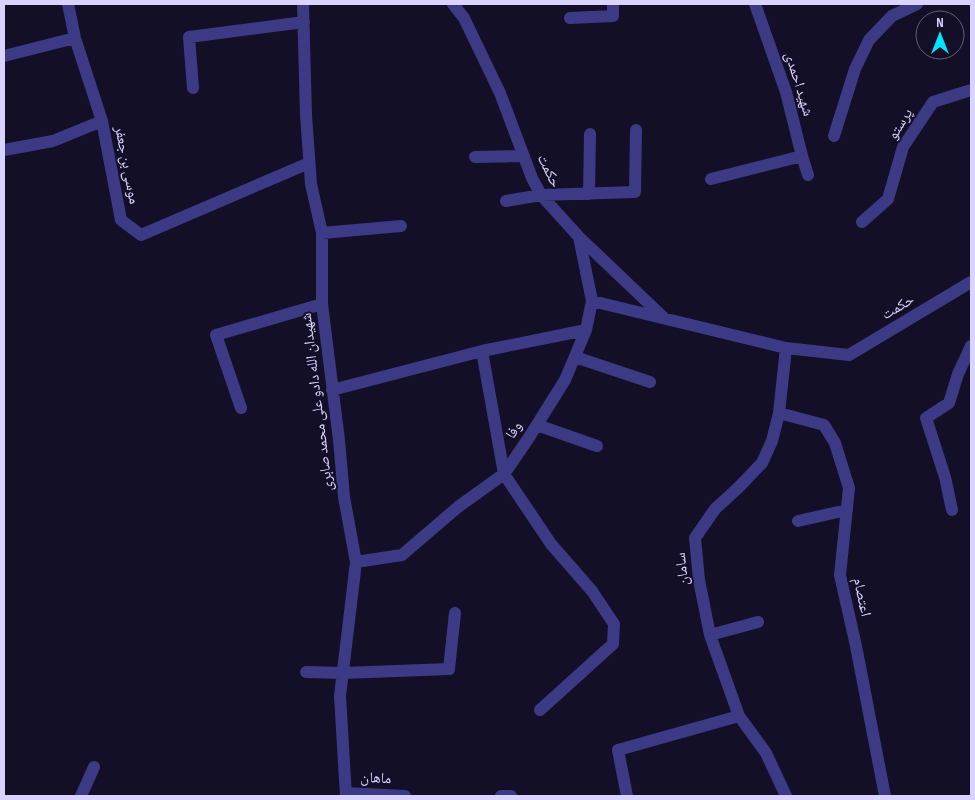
<svg xmlns="http://www.w3.org/2000/svg" width="975" height="800" font-family="'Sofia Sans Condensed','Noto Naskh Arabic',sans-serif">
	<style>
		.lines { fill: none; stroke-linecap: round; stroke-linejoin: round }
		.minor { stroke: #3d3a85; stroke-width: 12 }
		.labels { text-anchor: middle; dominant-baseline: central; stroke-width: 4; stroke-linejoin: round; paint-order: stroke }
		.street-label { font-size: 15px; fill: #d9d4ff; stroke: #130f26 }
	</style>
	<rect width="100%" height="100%" fill="#130f26"/>
	<g class="lines">
		<!-- minor -->
		<path class="minor" d="M68,4L75,38L102,121L121,220L141,235L309,163
			M303,4L306,115L311,184L322,233V304L339,440L344,497L356,562L340,696L346,796
			M453,4L464,18L500,93L532,178L541,195L579,237L663,317
			M755,4L786,92L802,156L808,175
			M570,18L613,16V4
			M4,56L75,38
			M193,88L189,37L304,22
			M834,136L855,69L869,40L892,16L917,4
			M4,150L53,141L102,121
			M475,157L524,156
			M711,179L802,156
			M589,194L590,134
			M506,201L541,195L635,192L636,130
			M862,222L888,199L903,147L933,102L971,90
			M322,233L401,226
			M592,301L786,348L849,355L971,282
			M786,348L779,413L772,441L762,463L738,488L715,509L695,538L699,580L710,635L739,716L766,753L786,796
			M482,351L504,474L551,544L592,591L614,624L613,644L540,710
			M575,357L650,382
			M332,390L482,351L586,330
			M241,408L216,335L322,304
			M779,413L824,425L835,443L849,488L840,575L856,646L885,796
			M537,425L597,446
			M952,510L945,477L926,418L949,403L958,374L971,346
			M798,521L847,510
			M356,562L402,555L458,507L504,474L528,439L565,380L586,330L592,301L579,237
			M710,635L758,622
			M306,672L343,673L449,669L455,613
			M346,793L405,796
			M81,796L94,767
			M501,796H511
			M627,796L618,750L739,716"/>
	</g>
	<g class="labels">
		<!-- street labels -->
		<g class="street-label">
			<text transform="translate(799 84) rotate(73)">شهید احمدی</text>
			<text transform="translate(900 124) rotate(-58)">پرستو</text>
			<text transform="translate(127 165) rotate(79)">موسی بن جعفر</text>
			<text transform="translate(549 171) rotate(64)">حکمت</text>
			<text transform="translate(898 307) rotate(-31)">حکمت</text>
			<text transform="translate(317 402) rotate(-97)">شهیدان الله دادو علی محمد صابری</text>
			<text transform="translate(514 430) rotate(-57)">وفا</text>
			<text transform="translate(682 569) rotate(-97)">سامان</text>
			<text transform="translate(862 597) rotate(78)">اعتصام</text>
			<text transform="translate(376 778) rotate(3)">ماهان</text>
		</g>
	</g>
	<!-- border -->
	<rect width="975" height="800" fill="none" stroke="#d9d4ff" stroke-width="10"/>
	<!-- north arrow -->
	<g transform="translate(940 35)"><circle r="24" fill="#130f26" stroke="#625e7d"/>
	<path d="M0-4L9 19L0 12L-9 19Z" fill="#00e5ff"/>
	<text y="-8" font-size="14" font-weight="bold" text-anchor="middle" fill="#d9d4ff">N</text>
	</g>
</svg>
